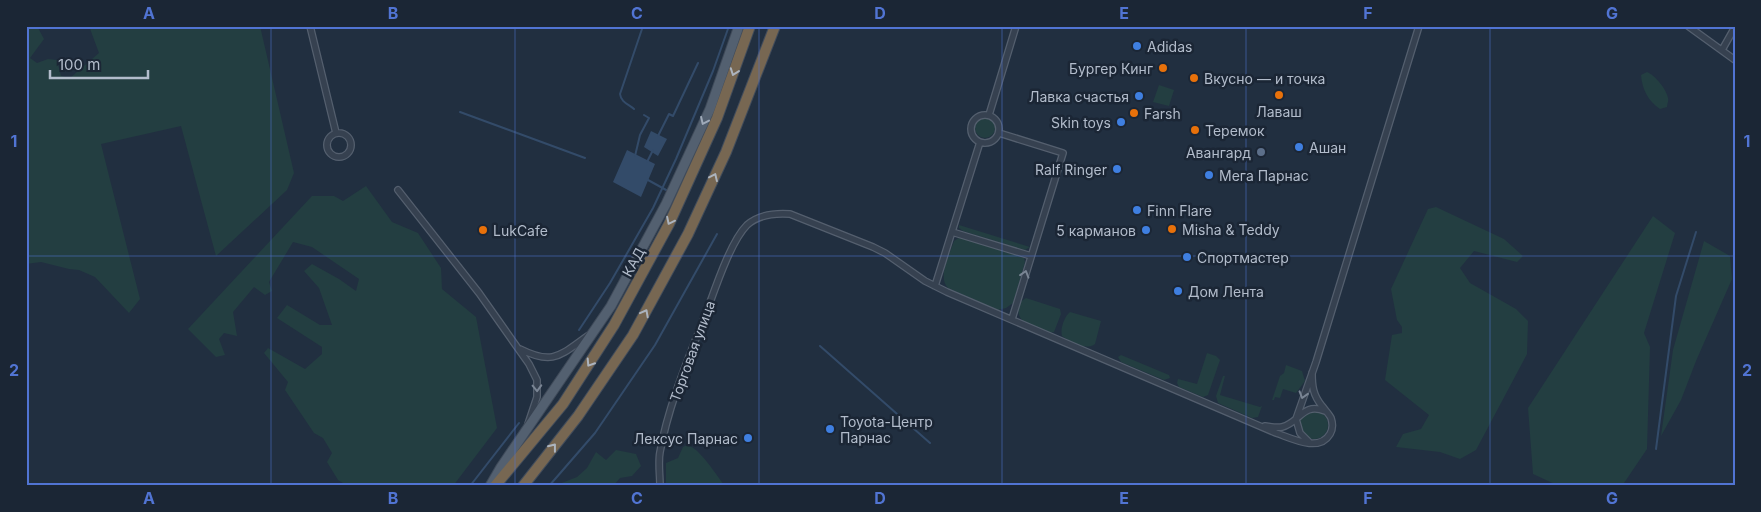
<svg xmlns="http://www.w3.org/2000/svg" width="1761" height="512" font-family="Inter,sans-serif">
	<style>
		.green { fill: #233e41 }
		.water { fill: #334b69 }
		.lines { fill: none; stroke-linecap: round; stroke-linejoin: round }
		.stream { stroke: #334b69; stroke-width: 2 }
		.street-casing { stroke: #545f6e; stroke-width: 8 }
		.primary-casing { stroke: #3f4a59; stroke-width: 11 }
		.highway-casing { stroke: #414c5b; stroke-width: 12 }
		.street { stroke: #364150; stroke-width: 5.5 }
		.primary { stroke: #536070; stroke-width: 9 }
		.highway { stroke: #776752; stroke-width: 10 }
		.oneway { stroke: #acb4bf }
		.oneway2 { stroke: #9faab9 }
		.oneway3 { stroke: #7a8594 }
		.grid { fill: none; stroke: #5174d3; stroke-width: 1; stroke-opacity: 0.55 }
		.shop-dot { fill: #3f7fe0; stroke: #1b2635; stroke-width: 2 }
		.food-dot { fill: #e8710a; stroke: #1b2635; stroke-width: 2 }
		.service-dot { fill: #5c6f8a; stroke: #1b2635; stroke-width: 2 }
		.labels { text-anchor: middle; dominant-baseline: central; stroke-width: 5; stroke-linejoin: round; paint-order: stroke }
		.poi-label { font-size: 14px; fill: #b2bccb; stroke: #1b2635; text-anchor: start }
		.street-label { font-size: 14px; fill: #b2bccb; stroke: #1b2635 }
		.neatline { fill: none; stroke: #5174d3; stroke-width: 2 }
		.grid-label { font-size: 16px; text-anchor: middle; font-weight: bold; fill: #5174d3 }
	</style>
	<rect width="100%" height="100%" fill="#212f40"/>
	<!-- green -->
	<path class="green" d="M26,26H37L44,39L30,58L37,63L48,59L57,60L61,76L70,78L99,53L89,26H260L294,173L287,190L216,256L181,126L101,144L140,299L129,313L95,277L79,270L69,269L41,262L26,264Z
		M1647,72C1655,75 1667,90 1668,98C1669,101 1667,104 1667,107L1660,109C1648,101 1642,89 1641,75Z
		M1159,85L1174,90L1169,106L1153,102Z
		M975 128a10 10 0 1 1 20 0a10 10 0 1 1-20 0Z
		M366,186L392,222L418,233L441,268L442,289L476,317L497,428L453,486H348L338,480L327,462L332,453L323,438L314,433L285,390L288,382L264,353L268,348L305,369L322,354V347L277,318L287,305L320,325H332L319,288L304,271L312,264L339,279L356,291L359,279L312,247L293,242L269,282L272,291L265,295L254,287L233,312L237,336L224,333L219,339L225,355L216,357L188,329L312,196H334L343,201Z
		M1436,207L1504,239L1523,256L1517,262L1474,251L1460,268L1470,283L1516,309L1528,321L1527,354L1476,450L1460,459L1440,452L1396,447L1403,434L1421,429L1429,415L1385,380L1392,335L1402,333V327L1397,320L1391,289L1428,209Z
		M1653,216L1675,233L1644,333L1650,347L1647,449L1622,486H1559L1533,474L1528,408Z
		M959,225L1030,247L1025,250L963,231L959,228Z
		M960,237L1024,258L1025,262L1013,303L1006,308L998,310L948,288C937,277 950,254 954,241Z
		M1704,241L1730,256L1732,279L1696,361L1681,400L1661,436L1673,350Z
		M1026,298L1060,309L1061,314L1054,332L1049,333L1023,321C1017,315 1018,310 1020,302Z
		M1070,312L1101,321L1095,344C1086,351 1070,342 1062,336C1060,329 1064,317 1070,312Z
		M1207,353L1216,356L1220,360L1208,395L1203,397L1179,387L1177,383L1178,379L1197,384Z
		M1121,355L1169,375L1170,378L1164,380L1121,362L1118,357Z
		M1286,365L1302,371L1305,381L1296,393L1283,389L1280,398L1275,397L1274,400H1272L1280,376L1284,373Z
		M1223,376H1225L1220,395L1260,407L1262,406L1258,417L1252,418L1218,403L1216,396Z
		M1300 425a14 14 0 1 1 28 0a14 14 0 1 1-28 0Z
		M687,445C699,447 717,476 725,486H714L709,483L707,486H666V463L678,458L683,447Z
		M616,450L636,454L641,466L632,476L620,478L613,486H554L577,477L587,468L596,452L606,460Z"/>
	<!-- water -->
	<path class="water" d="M651,131L667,139L658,156L644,147Z
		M627,150L655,164L641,197L613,182Z"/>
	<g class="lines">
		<!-- stream -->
		<path class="stream" d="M634,109C628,104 621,102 620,94L643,26
			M460,112L585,158
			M658,136L669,114L673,116L698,63
			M635,156L640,135L649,118L644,115
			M647,162L653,150
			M648,180L668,191
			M579,330L610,283L653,208L676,159L713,71L729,26
			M820,346L930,443
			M1656,449L1676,296L1696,232
			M470,486L519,423
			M549,486L595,433L655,345L717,234"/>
		<!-- street casing -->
		<g class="street-casing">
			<path id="street" d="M310,26L336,133
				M1688,26L1735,60
				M1722,50L1735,27
				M971 129a14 14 0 1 1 28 0a14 14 0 1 1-28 0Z
				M989,115L1016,26
				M327 145a12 12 0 1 1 24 0a12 12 0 1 1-24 0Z
				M999,133L1063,153L1012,319
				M398,190L479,293L529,364L537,380V397L528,424
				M952,232L1031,256
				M935,286L980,142
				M520,349C554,366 560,355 589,335
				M1265,426C1271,427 1277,428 1282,427C1300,423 1302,402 1325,411
				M1309,442L1300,433L1296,419L1316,362L1419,26
				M660,486C660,475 658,462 660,452C669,402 690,355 708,308C716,286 731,241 747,225C758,215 775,213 790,214L873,247L885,253L925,281L947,292L1276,433C1291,438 1319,453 1330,434C1333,429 1333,424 1331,418C1329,414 1325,410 1322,406C1313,395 1312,386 1312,373"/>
		</g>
		<!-- primary casing -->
		<g class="primary-casing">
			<path id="primary" d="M490,486L501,467L611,306L666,204L710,109L739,26"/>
		</g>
		<!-- highway casing -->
		<g class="highway-casing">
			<path id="highway" d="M495,486L563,404L614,325L669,224L717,118L750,26
				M523,486L578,416L633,335L688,234L726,152L775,26"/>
		</g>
		<!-- street -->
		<use href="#street" class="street"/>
		<!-- primary -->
		<use href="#primary" class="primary"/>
		<!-- highway -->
		<use href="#highway" class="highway"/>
	</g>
	<!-- one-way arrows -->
	<defs><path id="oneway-chevron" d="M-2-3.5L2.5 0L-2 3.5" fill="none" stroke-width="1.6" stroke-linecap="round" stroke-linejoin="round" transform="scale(1.25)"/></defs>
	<g class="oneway">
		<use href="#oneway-chevron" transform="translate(734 72) rotate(110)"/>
		<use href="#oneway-chevron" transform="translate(714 177) rotate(-65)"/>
		<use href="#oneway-chevron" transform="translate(670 221) rotate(116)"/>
		<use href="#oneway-chevron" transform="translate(645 313) rotate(-62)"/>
		<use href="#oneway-chevron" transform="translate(590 363) rotate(123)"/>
		<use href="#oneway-chevron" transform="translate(553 447) rotate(-52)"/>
	</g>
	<use class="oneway2" href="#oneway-chevron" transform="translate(704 121) rotate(115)"/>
	<g class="oneway3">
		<use href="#oneway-chevron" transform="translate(1025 274) rotate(-73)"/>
		<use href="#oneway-chevron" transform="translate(537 388) rotate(88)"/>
		<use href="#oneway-chevron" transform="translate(1303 395) rotate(107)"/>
	</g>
	<!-- grid -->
	<path class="grid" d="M271,26V486M515,26V486M759,26V486M1002,26V486M1246,26V486M1490,26V486M26,256H1735"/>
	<!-- markers -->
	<g class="shop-dot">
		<circle cx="1137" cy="46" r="5"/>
		<circle cx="1139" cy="96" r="5"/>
		<circle cx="1121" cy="122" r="5"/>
		<circle cx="1299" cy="147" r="5"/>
		<circle cx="1117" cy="169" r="5"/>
		<circle cx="1209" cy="175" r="5"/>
		<circle cx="1137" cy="210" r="5"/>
		<circle cx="1146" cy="230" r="5"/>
		<circle cx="1187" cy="257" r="5"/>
		<circle cx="1178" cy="291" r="5"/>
		<circle cx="830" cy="429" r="5"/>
		<circle cx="748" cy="438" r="5"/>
	</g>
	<g class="food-dot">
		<circle cx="1163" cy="68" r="5"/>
		<circle cx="1194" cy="78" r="5"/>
		<circle cx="1279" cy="95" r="5"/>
		<circle cx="1134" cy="113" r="5"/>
		<circle cx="1195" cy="130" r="5"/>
		<circle cx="1172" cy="229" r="5"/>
		<circle cx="483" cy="230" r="5"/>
	</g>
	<circle class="service-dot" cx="1261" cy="152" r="5"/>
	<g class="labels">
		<!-- poi labels -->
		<g class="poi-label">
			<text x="1147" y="46">Adidas</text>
			<text x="1153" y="68" text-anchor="end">Бургер Кинг</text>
			<text x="1204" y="78">Вкусно — и точка</text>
			<text x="1129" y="96" text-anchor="end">Лавка счастья</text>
			<text x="1279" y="111" text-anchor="middle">Лаваш</text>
			<text x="1144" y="113">Farsh</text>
			<text x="1111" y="122" text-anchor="end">Skin toys</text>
			<text x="1205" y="130">Теремок</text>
			<text x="1309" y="147">Ашан</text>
			<text x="1251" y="152" text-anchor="end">Авангард</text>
			<text x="1107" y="169" text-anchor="end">Ralf Ringer</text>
			<text x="1219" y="175">Мега Парнас</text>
			<text x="1147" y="210">Finn Flare</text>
			<text x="1182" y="229">Misha &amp; Teddy</text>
			<text x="493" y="230">LukCafe</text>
			<text x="1136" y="230" text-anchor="end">5 карманов</text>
			<text x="1197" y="257">Спортмастер</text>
			<text x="1188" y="291">Дом Лента</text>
			<text x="840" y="421">Toyota-Центр<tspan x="840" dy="16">Парнас</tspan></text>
			<text x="738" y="438" text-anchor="end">Лексус Парнас</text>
		</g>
		<!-- street labels -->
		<g class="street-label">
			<text transform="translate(633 262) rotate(-61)">КАД</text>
			<text transform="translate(692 351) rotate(-70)">Торговая улица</text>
		</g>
	</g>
	<!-- border -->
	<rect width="1761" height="512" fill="none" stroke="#1b2635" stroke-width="55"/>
	<!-- scale -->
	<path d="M50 70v8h98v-8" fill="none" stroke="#b2bccb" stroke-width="2.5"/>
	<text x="58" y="70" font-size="15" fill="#b2bccb" stroke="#1b2635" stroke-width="4" paint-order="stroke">100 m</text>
	<rect x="28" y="28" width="1706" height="456" class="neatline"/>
	<g class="grid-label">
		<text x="149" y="19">A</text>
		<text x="393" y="19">B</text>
		<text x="637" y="19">C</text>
		<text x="880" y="19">D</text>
		<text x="1124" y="19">E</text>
		<text x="1368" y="19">F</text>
		<text x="1612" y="19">G</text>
		<text x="14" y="147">1</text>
		<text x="1747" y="147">1</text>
		<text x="14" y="376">2</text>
		<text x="1747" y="376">2</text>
		<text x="149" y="504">A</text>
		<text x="393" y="504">B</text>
		<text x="637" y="504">C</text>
		<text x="880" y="504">D</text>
		<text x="1124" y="504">E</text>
		<text x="1368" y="504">F</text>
		<text x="1612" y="504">G</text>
	</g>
</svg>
